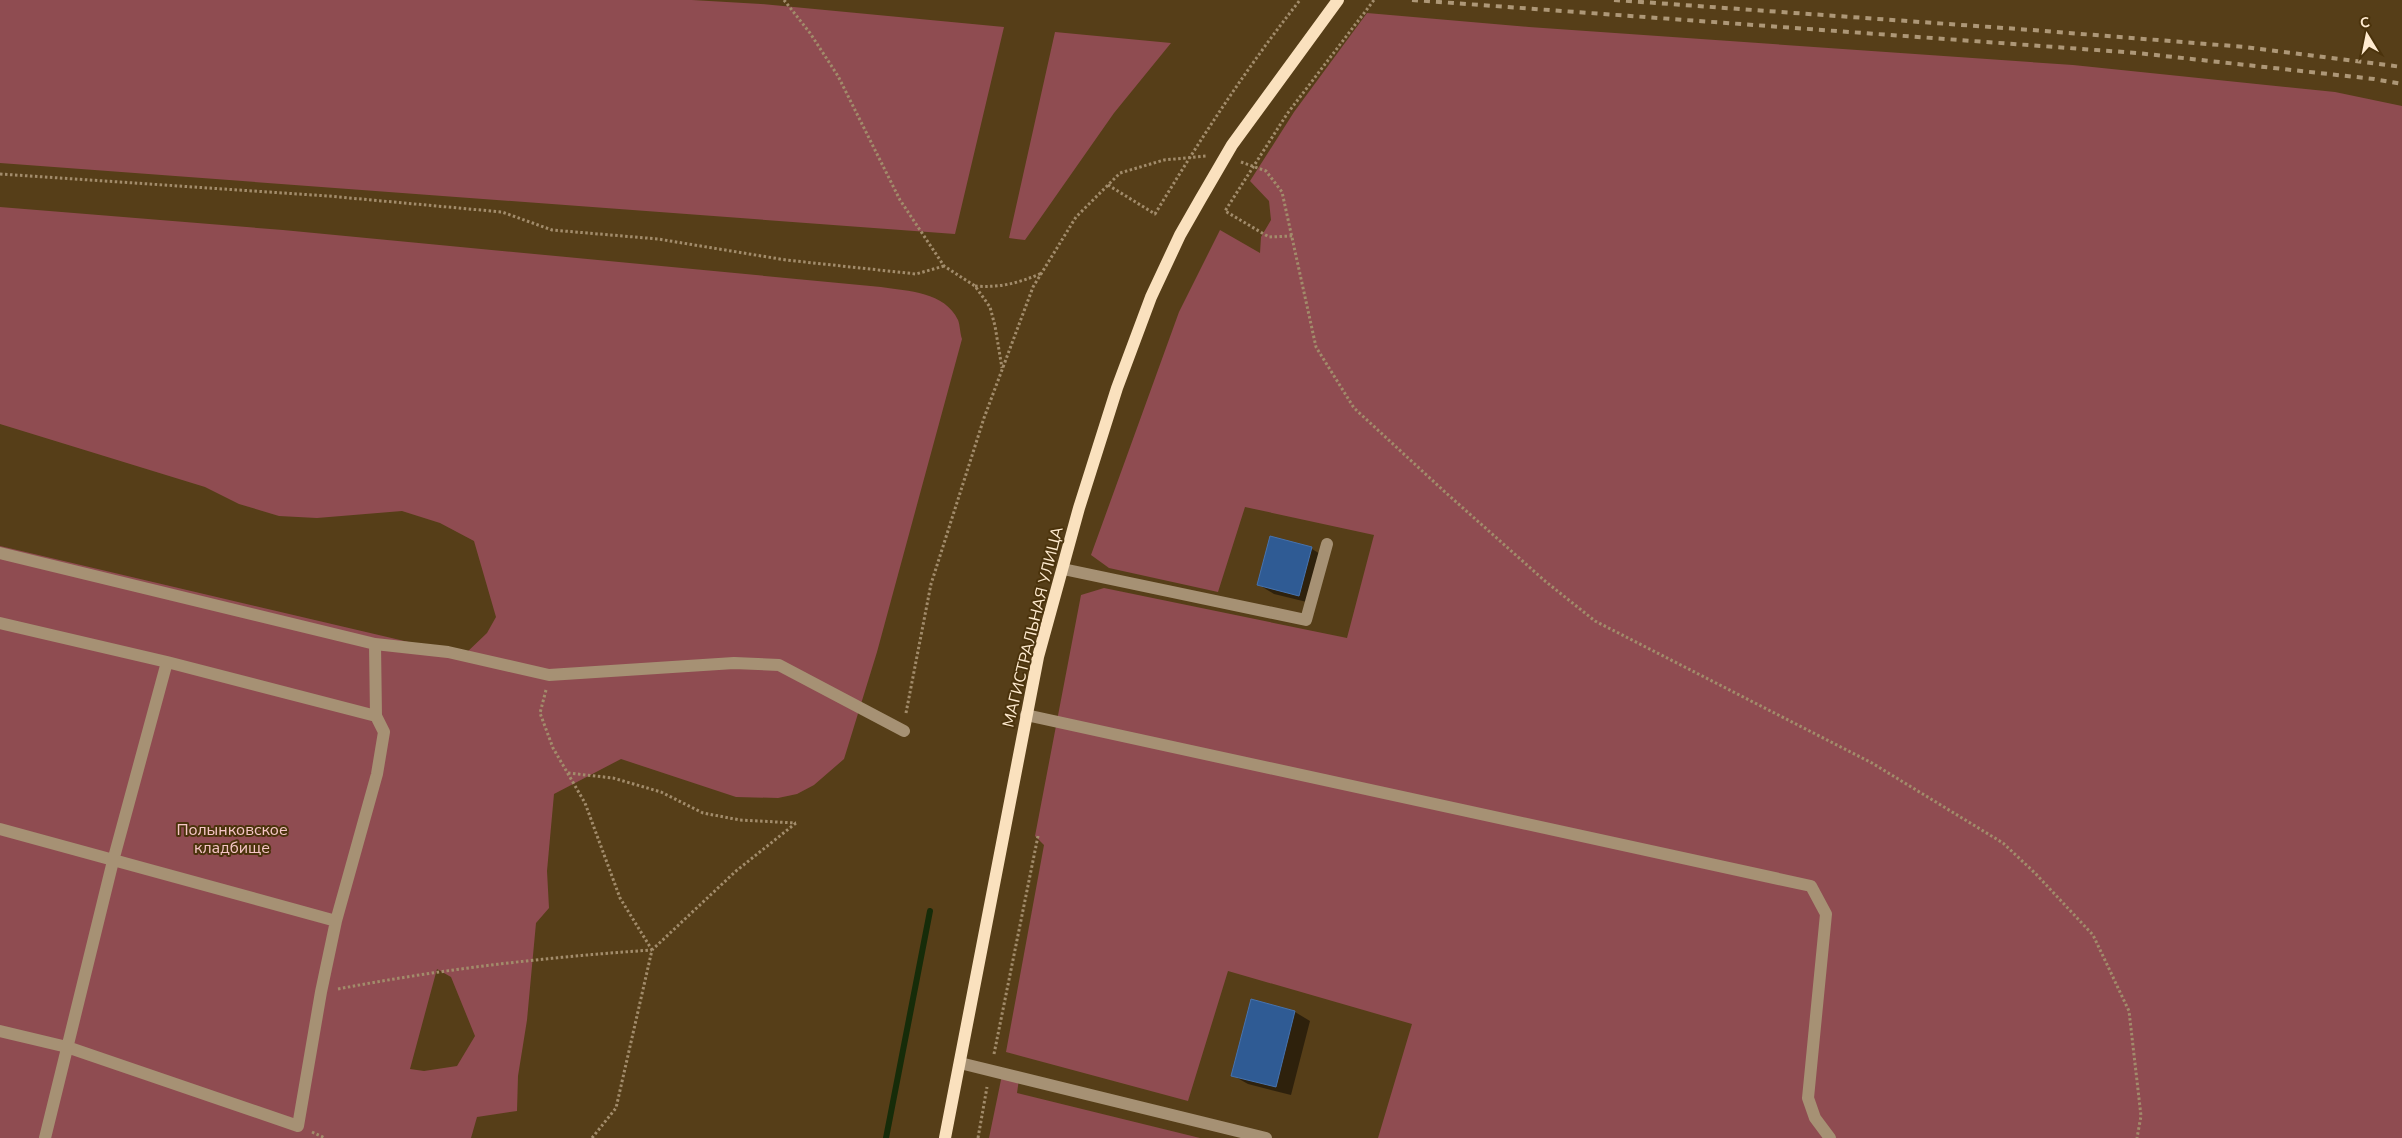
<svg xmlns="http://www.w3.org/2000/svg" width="2402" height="1138" font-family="'Nunito Sans',sans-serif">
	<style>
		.green { fill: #8f4c51; fill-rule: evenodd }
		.shadow { fill: #0007 }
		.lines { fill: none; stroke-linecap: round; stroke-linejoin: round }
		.stream { stroke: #162c09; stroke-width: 6 }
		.building { fill: #2f5b94; stroke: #4773ae }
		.path { stroke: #a28c6b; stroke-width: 3; stroke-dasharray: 2.5 2.5; stroke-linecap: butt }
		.minor { stroke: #a69174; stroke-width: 12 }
		.major { stroke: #fae1be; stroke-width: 12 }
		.rail { stroke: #ad9777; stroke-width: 4; stroke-dasharray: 6 6; stroke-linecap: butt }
		.labels { text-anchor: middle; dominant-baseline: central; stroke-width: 4; stroke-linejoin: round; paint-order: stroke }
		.street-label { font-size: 16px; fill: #ffebd0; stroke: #4b330c }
		.park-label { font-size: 16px; fill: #f6c6c7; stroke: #4b330c }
	</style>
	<rect width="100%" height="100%" fill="#563e18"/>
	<!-- green -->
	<path class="green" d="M0,0H692L761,4L1004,27L955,234L0,163Z
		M1367,13L1529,27L2073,65L2335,92L2402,106V1138H1378L1412,1024L1228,971L1188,1101L1006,1052L1044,845L1035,836L1081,595L1104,588L1347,638L1374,535L1245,507L1218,592L1109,568L1091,555L1179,312L1220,230L1260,253L1261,237L1271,220L1269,201L1250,181L1294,112Z
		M1055,32L1171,43L1114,113L1025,240L1009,238Z
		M0,207L283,230L881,287C908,291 945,292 958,320C960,325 960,333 962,339L877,652L844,759L814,785L797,794L778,798L736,797L621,759L554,794L547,871L549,908L536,923L527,1020L518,1076L517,1111L477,1117L471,1138H0V546L464,655L487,633L496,617L474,541L440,523L402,511L317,518L279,516L239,504L205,487L0,424ZM437,969L451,977L475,1036L457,1066L424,1071L410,1069Z
		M1002,1075L1019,1079L1017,1093L1200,1138H989Z"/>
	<!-- shadow -->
	<path class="shadow" d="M1312,549L1327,558L1315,604L1274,594L1259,585Z
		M1295,1012L1310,1021L1291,1095L1248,1084L1232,1075Z"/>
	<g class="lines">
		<!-- stream -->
		<path class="stream" d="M886,1138L930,911"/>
	</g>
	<!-- building -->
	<path class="building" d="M1270,536L1312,547L1299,596L1257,585Z
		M1251,999L1295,1011L1276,1087L1231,1076Z"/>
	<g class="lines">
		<!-- path -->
		<path class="path" d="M784,0L810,33L838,76L900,200L944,266L975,286L990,307L995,326L1002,368
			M1241,162L1266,171L1282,192L1316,347L1354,408L1445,492L1545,581L1595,621L1872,763L2003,843L2035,873L2093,935L2129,1011L2141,1116L2137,1138
			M0,174L328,196L502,212L552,230L658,239L786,260L916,274L944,266
			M1108,185L1155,214C1201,138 1245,70 1300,0
			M1292,236L1269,237L1225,211L1287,114L1374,0
			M975,286C1000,288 1019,283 1042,273
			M546,690L540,713L553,748L585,803L620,898L652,950
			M906,713L931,584L984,418L1033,287L1076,217L1120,173L1164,160L1206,156
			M568,773L613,778L661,792L703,813L740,820L796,823
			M338,989C442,969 547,957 652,950
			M994,1054L1038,836
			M312,1132L325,1138
			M592,1138L616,1108L652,950L736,871L796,823
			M978,1138L987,1087"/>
		<!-- minor -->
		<path class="minor" d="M0,553L375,644L376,716L384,732L377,774L336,921L321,992L298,1126L67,1047L0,1031
			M1063,569L1306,620L1327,544
			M0,623L167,662L376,716
			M375,644L448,652L549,675L734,663L779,665L904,731
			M1026,715L1811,886L1826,914L1808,1098L1815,1118L1830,1138
			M0,829L336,921
			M960,1063L1266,1138
			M45,1138L113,861L167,662"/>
		<!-- major -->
		<path class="major" d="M945,1138L1038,657L1079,508L1117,388L1151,297L1180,235L1200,200L1232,145L1338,0"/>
		<!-- rail -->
		<path class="rail" d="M1412,0L2137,53L2374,79L2402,84
			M1614,0L2032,30L2245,47L2402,67"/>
	</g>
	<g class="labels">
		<!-- street labels -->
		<g class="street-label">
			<text transform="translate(1033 627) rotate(-76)">МАГИСТРАЛЬНАЯ УЛИЦА</text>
		</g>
		<!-- park labels -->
		<g class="park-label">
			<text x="232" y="830">Полынковское<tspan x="232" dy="18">кладбище</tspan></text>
		</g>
	</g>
	<!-- north arrow -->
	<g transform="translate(2367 35) rotate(350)" stroke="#4b330c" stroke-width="4" paint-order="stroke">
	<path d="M0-4L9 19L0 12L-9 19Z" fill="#ffebd0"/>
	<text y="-8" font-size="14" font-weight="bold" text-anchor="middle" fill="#ffebd0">С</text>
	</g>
</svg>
